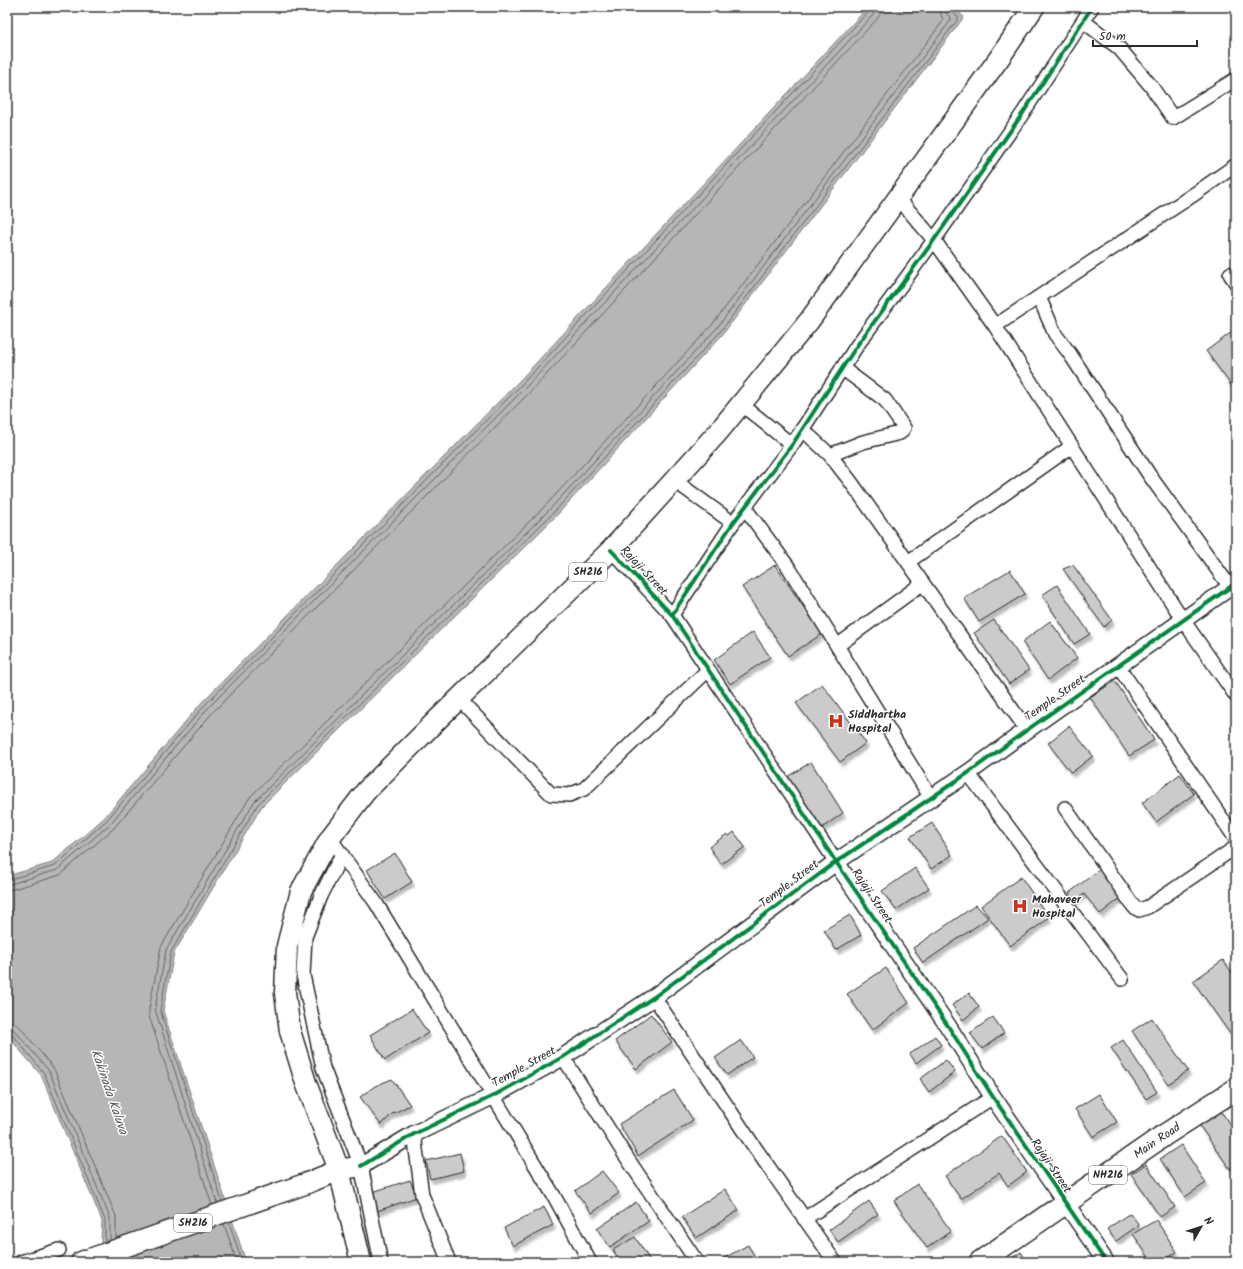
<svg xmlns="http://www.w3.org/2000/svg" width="1243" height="1269" font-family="Kalam,sans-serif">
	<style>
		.water { fill: #b6b6b6; stroke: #7e7e7e }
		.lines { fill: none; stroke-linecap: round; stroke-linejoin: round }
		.shore { stroke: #636363; stroke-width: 1 }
		.building { fill: #cbcbcb; stroke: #2b2b2b; filter: url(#shadow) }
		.minor-casing { stroke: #2b2b2b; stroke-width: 16 }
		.tertiary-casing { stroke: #2b2b2b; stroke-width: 19 }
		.primary-casing { stroke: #2b2b2b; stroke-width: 23 }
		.trunk-casing { stroke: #2b2b2b; stroke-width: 24 }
		.minor { stroke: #fff; stroke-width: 13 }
		.tertiary { stroke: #fff; stroke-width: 16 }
		.primary { stroke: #fff; stroke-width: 20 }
		.trunk { stroke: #fff; stroke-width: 21 }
		.cycleway-casing { stroke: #fff; stroke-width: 6 }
		.cycleway { stroke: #00873e; stroke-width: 4 }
		.labels { text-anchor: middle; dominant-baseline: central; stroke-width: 3; stroke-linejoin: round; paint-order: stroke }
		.shield { fill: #fff; stroke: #6b6b6b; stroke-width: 1 }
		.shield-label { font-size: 11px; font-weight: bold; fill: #2b2b2b }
		.street-label { font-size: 12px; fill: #2b2b2b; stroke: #fff }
		.poi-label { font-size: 12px; font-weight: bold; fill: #2b2b2b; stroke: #fff; text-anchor: start }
		.water-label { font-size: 13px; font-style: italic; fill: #5c5c5c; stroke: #fff }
	</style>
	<defs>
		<filter id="shadow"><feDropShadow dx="2.5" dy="4.5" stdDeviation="1" flood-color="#0004"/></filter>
	</defs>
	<rect width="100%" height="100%" fill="#fff"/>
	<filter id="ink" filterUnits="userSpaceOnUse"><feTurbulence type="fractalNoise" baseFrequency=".025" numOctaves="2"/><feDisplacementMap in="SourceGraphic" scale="8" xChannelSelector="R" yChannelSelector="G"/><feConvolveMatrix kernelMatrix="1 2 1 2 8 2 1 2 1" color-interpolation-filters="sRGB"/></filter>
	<g filter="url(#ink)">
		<!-- water -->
		<path class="water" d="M868,7H952L964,17L723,334L557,515L262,806L174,953L163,1011L246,1262H100L102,1221L41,1075L7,1035V876L52,863L104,818L202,702L522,378Z"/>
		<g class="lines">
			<!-- shore -->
			<path class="shore" d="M7,880L55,866L107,820L205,705L525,381L869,11L871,7
				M7,885L57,870L110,824L208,708L529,384L873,15L876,7
				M7,891L60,875L114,828L213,712L533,389L877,19L881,13L882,7
				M7,1022H13L20,1027L54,1069L116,1216V1238
				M7,1028H11L15,1031L49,1071L110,1218V1240
				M7,1033L12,1034L44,1073L105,1220V1242
				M222,1201L160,1010L171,952L258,804L554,512L720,332L958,19V17L951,11L950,7
				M217,1203L155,1009L166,950L254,802L550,509L716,329L951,20V18L946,13L945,7
				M212,1205L149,1016V1009L161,947L250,797L546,505L712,325L943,21L939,7
				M229,1222L242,1262
				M224,1224L237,1262"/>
		</g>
		<!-- building -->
		<path class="building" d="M1236,329V382L1231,385L1206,351Z
			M775,565L822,634L788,656L742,587Z
			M1073,565L1112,620L1104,627L1063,569Z
			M1010,570L1025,594L979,622L964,598Z
			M1057,585L1090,634L1074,644L1042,595Z
			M994,620L1029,670L1009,684L974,633Z
			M1050,621L1077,658L1048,680L1022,642Z
			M753,632L770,657L730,684L714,660Z
			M1115,681L1154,740L1129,756L1090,697Z
			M822,684L866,743L840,762L796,703Z
			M1069,726L1093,756L1071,773L1048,743Z
			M811,762L843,813L819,830L784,779Z
			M1180,774L1194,794L1156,822L1142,803Z
			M932,823L952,855L931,869L910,837Z
			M734,832L745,847L721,864L709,847L727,834L729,836Z
			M395,853L412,882L385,899L367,870Z
			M915,868L929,888L896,910L882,891Z
			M1100,869L1122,897L1100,914L1084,894L1075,901L1069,893Z
			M1021,877L1049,918L1010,946L981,906Z
			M976,905L988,918L923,963L913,948Z
			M850,915L861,935L836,950L824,930Z
			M1223,960L1236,978V1036L1233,1038L1193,981Z
			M886,968L909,1003L872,1030L847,994Z
			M969,993L979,1007L963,1020L952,1005Z
			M412,1009L428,1033L385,1060L370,1035Z
			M651,1014L672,1042L636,1069L615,1041Z
			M993,1017L1004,1033L982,1049L970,1033Z
			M1152,1018L1188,1071L1168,1084L1132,1031Z
			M935,1036L941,1045L916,1063L910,1054Z
			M741,1040L753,1057L727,1075L715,1058Z
			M1123,1040L1157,1092L1146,1099L1111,1048Z
			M946,1060L955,1072L929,1092L920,1079Z
			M392,1079L410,1105L392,1114L381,1125L360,1097L375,1086Z
			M674,1090L693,1120L638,1156L619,1124Z
			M1099,1094L1117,1122L1093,1137L1075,1109Z
			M1220,1110L1236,1133V1165L1230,1169L1199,1125Z
			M1002,1136L1027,1172L1008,1186L999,1173L961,1199L945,1176Z
			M1181,1145L1206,1183L1185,1197L1160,1159Z
			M460,1153L464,1171L430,1179L426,1161Z
			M1146,1164L1175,1207L1160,1217L1131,1174Z
			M602,1171L619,1193L592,1213L575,1191Z
			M410,1180L417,1197L377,1211L369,1193Z
			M917,1184L951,1231L927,1248L894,1201Z
			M725,1189L739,1210L696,1238L682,1217Z
			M869,1201L878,1214L838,1242L829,1230Z
			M636,1202L649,1221L610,1247L597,1229Z
			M544,1207L553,1225L513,1246L504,1228Z
			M1130,1213L1139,1225L1116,1241L1107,1229Z
			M1156,1220L1177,1252L1161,1262H1152L1133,1234Z
			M635,1237L651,1262H620L613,1250Z
			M748,1245L758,1262H717Z
			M1021,1252L1027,1262H1006Z
			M1143,1257L1147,1262H1136Z"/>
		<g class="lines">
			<!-- minor casing -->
			<g class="minor-casing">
				<path id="minor" d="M1083,21L1119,48L1151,86L1173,118L1236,79
					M898,198L934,240L995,326L1183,620L1236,696
					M1230,274L1236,283
					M1039,297L1055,334L1070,354L1150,476L1230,587
					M995,326L1196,193L1236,165
					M741,404L792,445
					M802,429L830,455L851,482L1027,730
					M830,455L863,442L900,433L904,428L885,400L842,368
					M675,481L733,523
					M745,508L789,568L931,798
					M611,550L672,615L836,862
					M908,562L1072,446
					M672,615L733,523L792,445L858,344L934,240L1023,113L1092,7
					M837,646L923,583
					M1118,666L1236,839
					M459,699L551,794L569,795L584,789L708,670
					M968,773L1122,979
					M1065,808L1134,907L1139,910L1148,907L1236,847
					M330,838L376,903L554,1196L590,1262
					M342,854L321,896L305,937L303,975L323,1068L361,1166L381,1262
					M654,997L751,1142L835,1262
					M563,1057L623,1152L697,1262
					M414,1134L422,1195L449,1262
					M804,1219L993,1097
					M21,1262L59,1250"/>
			</g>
			<!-- tertiary casing -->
			<g class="tertiary-casing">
				<path id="tertiary" d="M836,862L948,1026L993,1097L1106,1262
					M361,1166L414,1134L493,1096L563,1057L654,997L836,862L968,773L1027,730L1236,583"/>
			</g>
			<!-- primary casing -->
			<g class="primary-casing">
				<path id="primary" d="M81,1262L305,1184L339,1170L361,1166
					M361,1262L339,1170L306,1083L290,1031L285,993L287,946L301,891L330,838L366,791L440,717L611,550L719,431L809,321L1000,57L1034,7"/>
			</g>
			<!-- trunk casing -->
			<g class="trunk-casing">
				<path id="trunk" d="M980,1262L1163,1136L1236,1089"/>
			</g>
			<!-- minor -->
			<use href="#minor" class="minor"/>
			<!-- tertiary -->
			<use href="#tertiary" class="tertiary"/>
			<!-- primary -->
			<use href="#primary" class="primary"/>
			<!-- trunk -->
			<use href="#trunk" class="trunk"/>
			<!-- cycleway casing -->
			<g class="cycleway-casing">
				<path id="cycleway" d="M611,550L672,615L836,862L948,1026L993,1097L1106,1262
					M672,615L733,523L792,445L858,344L934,240L1023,113L1092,7
					M361,1166L414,1134L493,1096L563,1057L654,997L836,862L968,773L1027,730L1236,583"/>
			</g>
			<!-- cycleway -->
			<use href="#cycleway" class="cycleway"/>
		</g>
	</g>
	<!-- icons -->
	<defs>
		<g id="hospital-bare" transform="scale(1.2)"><path d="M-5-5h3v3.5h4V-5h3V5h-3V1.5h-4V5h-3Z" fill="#c8321e" stroke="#fff" stroke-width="2.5" paint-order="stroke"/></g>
	</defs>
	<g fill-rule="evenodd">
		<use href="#hospital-bare" x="836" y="721"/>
		<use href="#hospital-bare" x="1020" y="906"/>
	</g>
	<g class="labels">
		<!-- shield labels -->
		<g class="shield">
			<rect x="569" y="563" width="38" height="18" rx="3"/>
			<rect x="1089" y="1166" width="38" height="18" rx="3"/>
			<rect x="174" y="1214" width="38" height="18" rx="3"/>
		</g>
		<g class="shield-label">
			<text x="588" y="572">SH216</text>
			<text x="1108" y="1175">NH216</text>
			<text x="193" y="1223">SH216</text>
		</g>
		<!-- street labels -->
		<g class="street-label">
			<text transform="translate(644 571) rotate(47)">Rajaji Street</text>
			<text transform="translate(1055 698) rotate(-35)">Temple Street</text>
			<text transform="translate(789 884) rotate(-37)">Temple Street</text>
			<text transform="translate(872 896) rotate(56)">Rajaji Street</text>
			<text transform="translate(524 1067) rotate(-29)">Temple Street</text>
			<text transform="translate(1157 1141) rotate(-34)">Main Road</text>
			<text transform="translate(1051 1166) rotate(56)">Rajaji Street</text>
		</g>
		<!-- poi labels -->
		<g class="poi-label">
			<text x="848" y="714">Siddhartha<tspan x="848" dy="14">Hospital</tspan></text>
			<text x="1032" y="899">Mahaveer<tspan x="1032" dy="14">Hospital</tspan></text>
		</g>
		<!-- water labels -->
		<g class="water-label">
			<text transform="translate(109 1092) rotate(71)">Kakinada Kaluva</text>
		</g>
	</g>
	<!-- margin -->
	<rect width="1243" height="1269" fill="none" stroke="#fff" stroke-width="24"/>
	<rect x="12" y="12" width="1219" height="1245" fill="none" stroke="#2b2b2b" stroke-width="1.5" filter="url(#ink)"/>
	<!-- north arrow -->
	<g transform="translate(1201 1227) rotate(51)" stroke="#ffffff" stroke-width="3" paint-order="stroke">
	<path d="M0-3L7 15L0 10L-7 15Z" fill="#2b2b2b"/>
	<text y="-6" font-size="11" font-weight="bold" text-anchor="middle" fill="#2b2b2b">N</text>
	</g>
	<!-- scale -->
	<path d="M1093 40v6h104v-6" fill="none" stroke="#2b2b2b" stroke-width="2"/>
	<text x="1099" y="40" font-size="12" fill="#2b2b2b" stroke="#ffffff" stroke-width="3" paint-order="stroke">50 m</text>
</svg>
